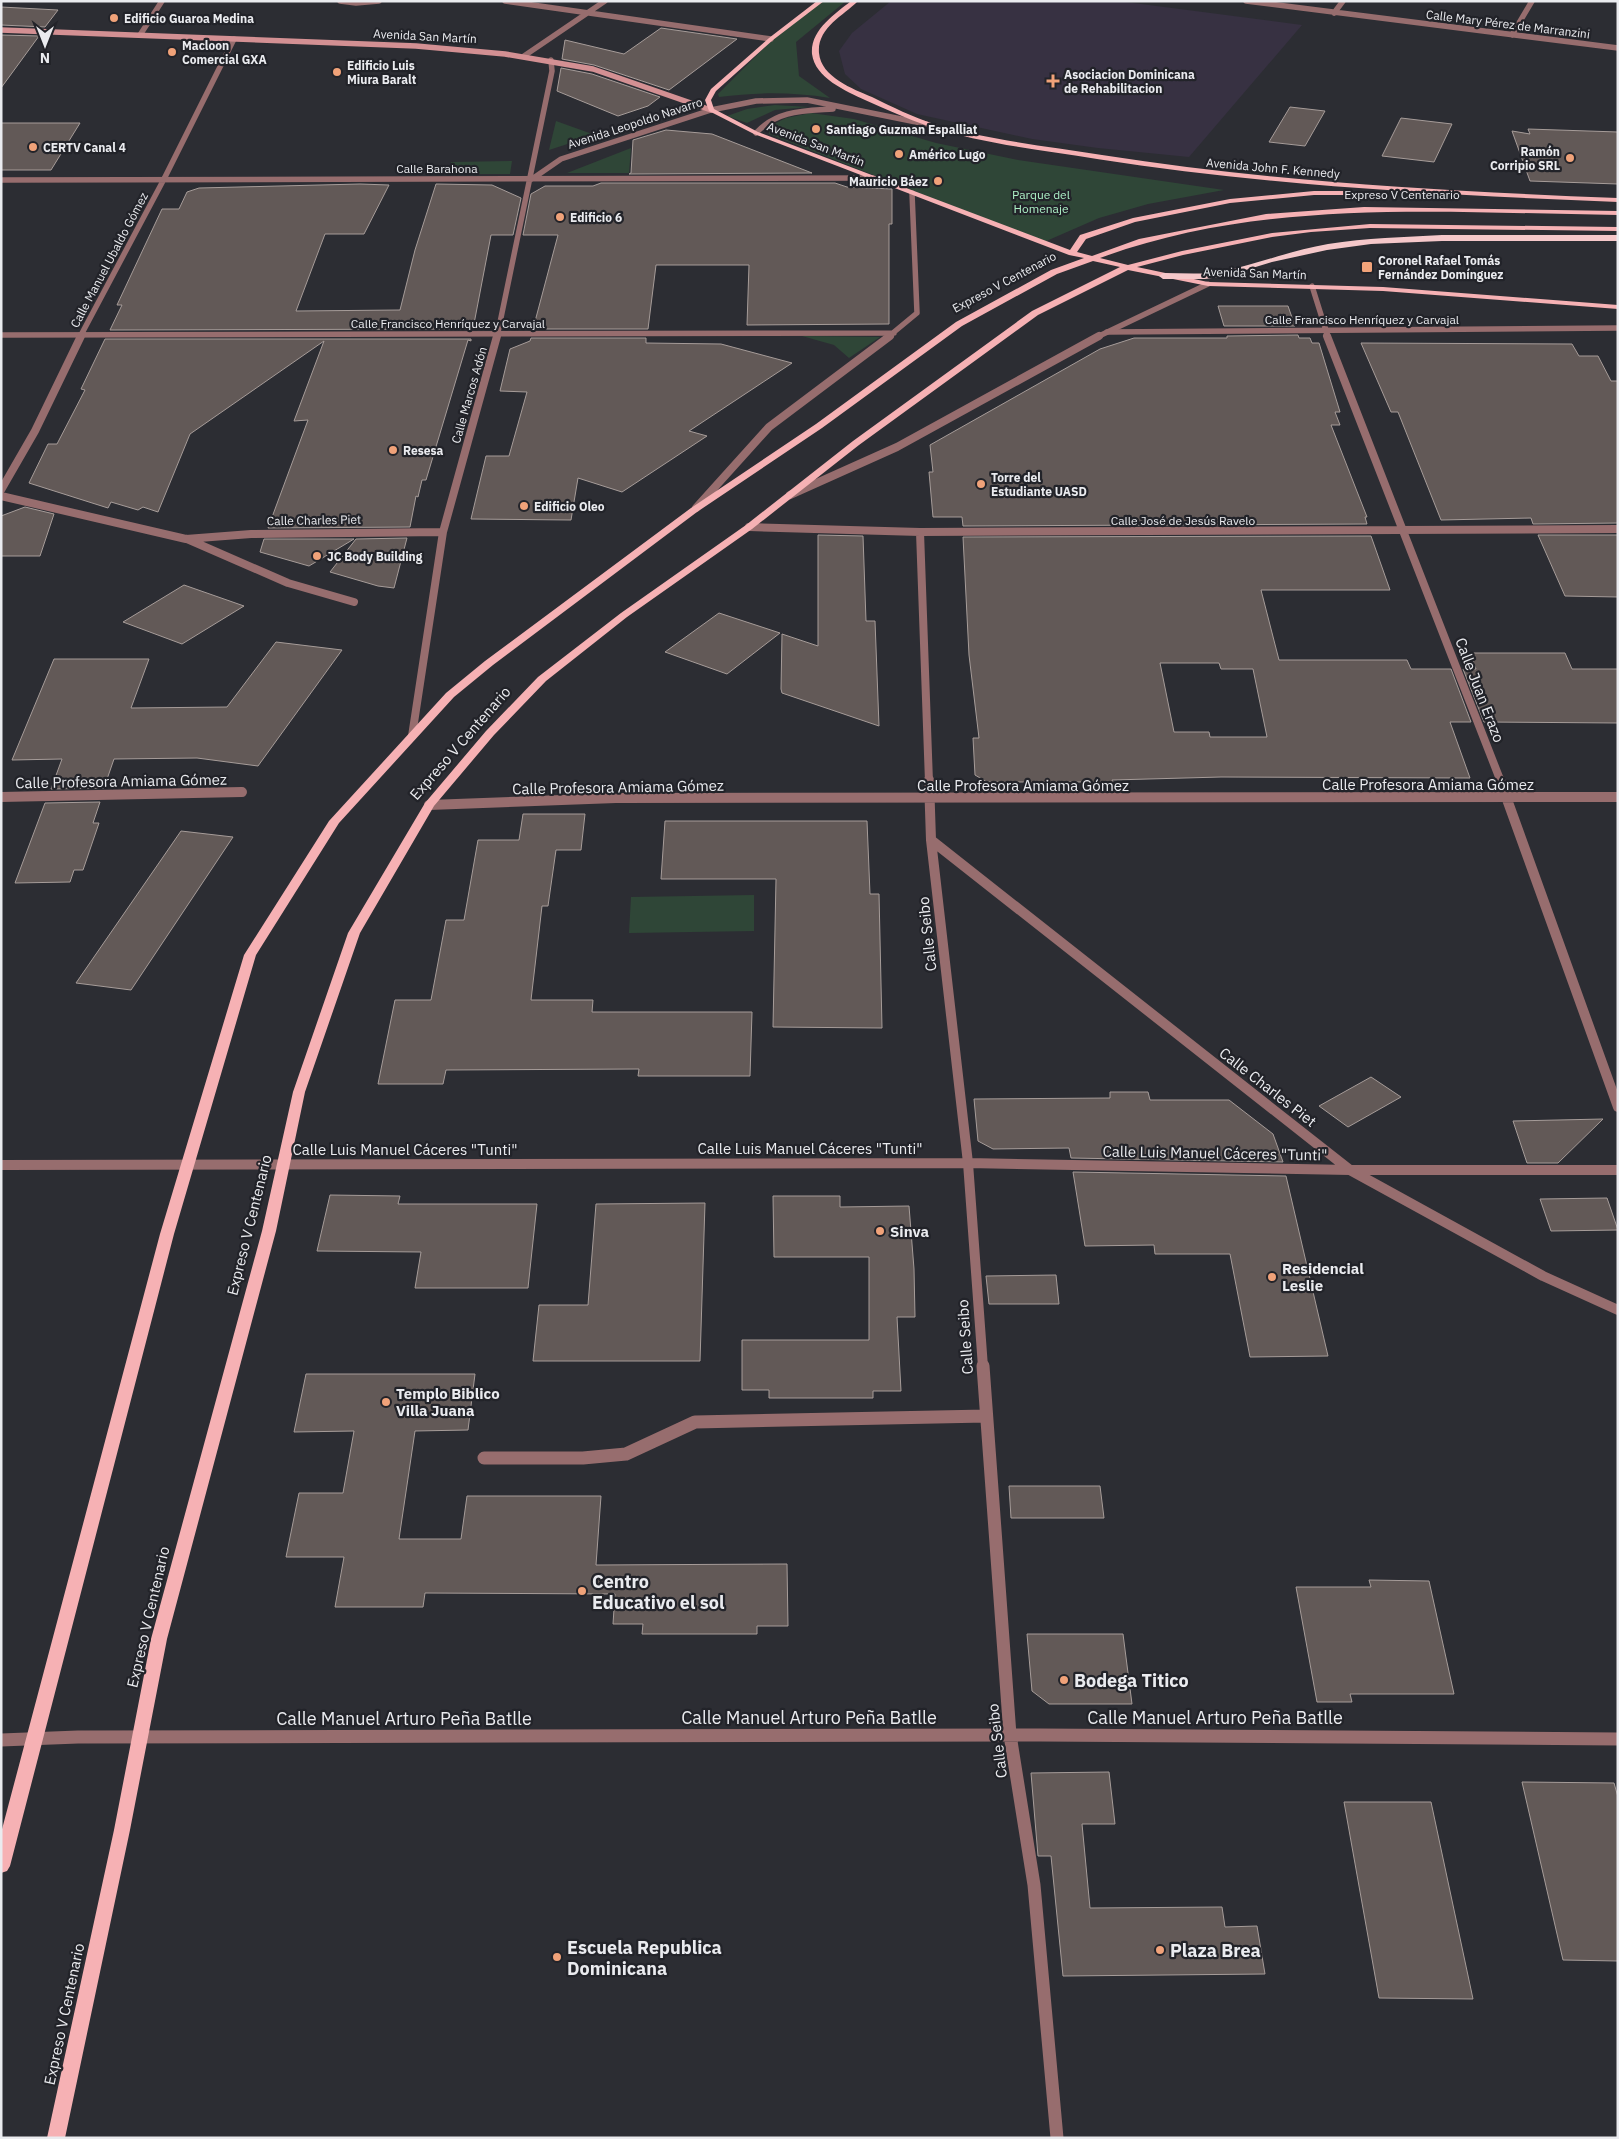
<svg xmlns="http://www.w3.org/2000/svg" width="1619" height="2139" font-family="'IBM Plex Sans',sans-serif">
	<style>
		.medical { fill: #373142 }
		.green { fill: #2f4637 }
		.building { fill: #625957; stroke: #a69c99; fill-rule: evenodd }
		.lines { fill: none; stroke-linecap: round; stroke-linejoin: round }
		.minor-far3 { stroke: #976d6e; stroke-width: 5.5 }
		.minor-far2 { stroke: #976d6e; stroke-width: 8 }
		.minor-far1 { stroke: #976d6e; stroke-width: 10 }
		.minor { stroke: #976d6e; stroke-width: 13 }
		.tertiary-far1 { stroke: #976d6e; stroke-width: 5.5 }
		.tertiary { stroke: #976d6e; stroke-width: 8 }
		.secondary { stroke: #d39093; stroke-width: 5.5 }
		.primary { fill: #f6b1b4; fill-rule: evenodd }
		.trunk { fill: #f5c8ca; fill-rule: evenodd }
		.poi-dot { fill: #f0a279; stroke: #222329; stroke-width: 2 }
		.labels { text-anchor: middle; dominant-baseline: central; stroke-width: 4.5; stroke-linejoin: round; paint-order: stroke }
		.far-poi-label { font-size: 12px; font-weight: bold; fill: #eaebef; stroke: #222329; text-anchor: start }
		.far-street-label { font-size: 12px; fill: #eaebef; stroke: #222329 }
		.far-park-label { font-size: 12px; fill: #adf0c6; stroke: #222329 }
		.street-label { font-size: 15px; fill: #eaebef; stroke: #222329 }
		.poi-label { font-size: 15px; font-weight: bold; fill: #eaebef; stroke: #222329; text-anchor: start }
		.near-poi-label { font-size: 18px; font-weight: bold; fill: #eaebef; stroke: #222329; text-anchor: start }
		.near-street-label { font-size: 18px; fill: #eaebef; stroke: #222329 }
	</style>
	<rect width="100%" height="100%" fill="#2c2d33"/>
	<!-- medical -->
	<path class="medical" d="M891,1H1118L1302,25L1189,157L1098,148L1032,139L917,114L861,89L845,74L839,51L852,33Z"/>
	<!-- green -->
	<path class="green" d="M820,1H846L796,42L799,76L830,98C792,92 757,92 719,97L718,94L772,40Z
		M775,105L809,107L775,110L747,123L727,116L747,109Z
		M811,113L854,119L936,143L1018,160L1224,190L1148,204L1099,218L1044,242L769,134L770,126L786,118Z
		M556,121L595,135L549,150Z
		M631,148L629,173H567Z
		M512,161L510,174H448L451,162Z
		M802,336L880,337L849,358L834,345Z
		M754,895V931L629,933L631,897Z"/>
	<!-- building -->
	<path class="building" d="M1,7L58,10L45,27L1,25Z
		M661,28L737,39L669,90L594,65L562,59L565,40L624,54Z
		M1,35L39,36L1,88Z
		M561,68L592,74L660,97L648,106L618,116L557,91Z
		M1290,107L1325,111L1305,146L1269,142Z
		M1401,118L1452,124L1434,162L1382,156Z
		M1,123H80L51,170H1Z
		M1528,129L1618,132V184L1530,181L1512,131L1530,134Z
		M666,130L712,134L812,173L629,174L631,173L633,140Z
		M601,183H835L847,187L892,189V224H889V324L747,325L749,265H656L648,329H533L558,235H523L531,194L545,186H593Z
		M360,184L389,185L364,234H325L296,311L400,310L415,250L436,184L492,185L521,198L513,235H491L473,329L110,330L122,305H117L162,209H179L187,192L199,188Z
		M1218,306H1288L1295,326H1224Z
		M1298,335L1299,338H1310L1312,343H1319L1340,412H1335L1340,425H1331L1367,517H1365L1367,524L963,526L962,517H933L929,472H933L930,445L1100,349L1134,338H1227V336Z
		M531,338H646V343L721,344L792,363L689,431L707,436L622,492L578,478L571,520L471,519L486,456H509L527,392L500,391L510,349L530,341Z
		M105,339H471V341L468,340L426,480H422L418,497L416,496L410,527L268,528L308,420L294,421L324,341L190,434L158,512L143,507L138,510L111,502L108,508L29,483L48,444H57L85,390L81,389Z
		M1361,343L1572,344L1579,356H1598L1611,381H1618V523L1533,524L1531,518L1441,520L1398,412H1391Z
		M25,507L54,514L40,556H1V516Z
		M818,535L863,536L866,621H875L879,726L782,693L781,689L782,634L818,646Z
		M1538,535H1618V597L1565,596Z
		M1371,536L1390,590H1261L1279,660H1407L1411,669H1451L1471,722H1450L1470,778L1221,777L1112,780L1113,782H987L975,775L973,738H979L969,655L963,537ZM1160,663H1219L1221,669H1253L1267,737H1210L1209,732H1174Z
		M407,538L394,588L378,586L330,572L356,539Z
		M264,539H354L309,566L260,552Z
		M184,585L244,606L182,644L123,622Z
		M719,613L780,633L727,674L665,652Z
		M276,642L342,650L258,766L197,758L114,759L104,788L51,789L62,759L12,760L54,659H149L131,708L227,707Z
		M1470,653H1565L1572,669H1618V723L1484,722L1463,669H1476Z
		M100,802L93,823H99L83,870H74L70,882L15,883L45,803Z
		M523,814H585L581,850H556L548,906H542L531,1000H593L592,1012H752L750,1076H638L639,1069L446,1070L443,1084H378L395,1000H431L446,920H464L478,840H519Z
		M665,821H867L870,894H879L882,1028L773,1027L776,879H661Z
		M181,831L233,837L131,990L76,983Z
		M1371,1077L1401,1097L1348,1127L1319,1106Z
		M1110,1092H1148L1150,1100H1229L1273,1134L1283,1162L1071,1158L1069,1148L993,1149L978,1141L974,1099L1110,1098Z
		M1603,1119L1558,1163H1527L1513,1121Z
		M1073,1172L1286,1176L1328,1356L1250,1357L1230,1254H1155L1154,1245L1085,1246Z
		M330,1195L400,1196L398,1204H537L528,1288H415L421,1252L317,1251Z
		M773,1196H840V1207L909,1206L914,1269L915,1317H897L901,1391H873V1398H769V1390H742V1340H869V1257H774Z
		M1607,1198L1618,1230L1551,1231L1540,1199Z
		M705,1203L700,1361H533L539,1305H588L596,1204Z
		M1056,1275L1059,1304H989L986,1276Z
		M306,1374H475L468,1430L415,1431L399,1539H461L467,1496H601L596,1565L787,1564L788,1626H757V1634H642L643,1624H613L615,1594L425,1593L423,1607H335L344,1557H286L299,1493H343L354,1431L294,1432Z
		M1009,1486H1100L1104,1518H1011Z
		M1369,1580L1429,1581L1454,1694H1350L1352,1702H1317L1296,1587H1371Z
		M1027,1634H1123L1132,1704H1049L1032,1691Z
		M1109,1772L1115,1824H1082L1090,1908L1222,1907L1225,1927L1257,1926L1265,1974L1063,1976L1051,1856H1038L1031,1773Z
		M1522,1782L1614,1783L1618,1797V1961L1563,1960Z
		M1344,1802H1431L1473,1999L1379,1998Z"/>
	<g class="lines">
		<!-- minor-far3 -->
		<path class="minor-far3" d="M340,1L356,3L379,1
			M505,1L771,39
			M1246,1L1618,48
			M1334,13L1343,1
			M140,35L162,1
			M1512,35L1532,1
			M524,56L605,1
			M756,133C777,110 804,111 833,109
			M532,179L561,159L711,110L756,101L807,100L926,124
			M1,180L873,178
			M1312,286L1328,337
			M1107,332L1618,328
			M1,335L894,333
			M80,337L164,179L234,39
			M497,337L552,71L551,60
			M888,337L917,313L912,193"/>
		<!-- minor-far2 -->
		<path class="minor-far2" d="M1327,336L1501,782
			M1,490L35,431L81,336
			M1,496L186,539L251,534L443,532
			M696,508L769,427L890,336
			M749,527L920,532L1618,529
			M920,532L929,782
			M187,539L288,583L354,602
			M412,736L443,532L497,336"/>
		<!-- minor-far1 -->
		<path class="minor-far1" d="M929,780L931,840L968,1163L983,1367
			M1500,780L1618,1107
			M1,797L242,792
			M429,805L616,798L1618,797
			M931,840L1350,1170L1543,1276L1618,1310
			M1,1165L968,1163L1350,1170H1618"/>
		<!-- minor -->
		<path class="minor" d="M983,1366L1010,1735L1034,1885L1057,2138
			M484,1458H583L626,1454L695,1422L986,1416
			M1,1740L78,1737L1040,1735L1618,1739"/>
		<!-- tertiary-far1 -->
		<path class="tertiary-far1" d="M1097,337L1208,284"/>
		<!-- tertiary -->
		<path class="tertiary" d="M790,495L897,447L1099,336"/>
		<!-- secondary -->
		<path class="secondary" d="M1,30L416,46L505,54L593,69L711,110"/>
		<!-- primary -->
		<path class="primary" d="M817,1H824L773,40L716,91L711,100L714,109L758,132L1070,250L1080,235L1133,218L1230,199L1314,191H1349L1353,193L1349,195H1314L1230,203L1135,222L1086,239L1077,252L1092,256L1139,239L1266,214L1364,207L1618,211V215C1445,213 1266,197 1100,258L1128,265L1182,251L1272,233L1370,224L1618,227V231L1370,228L1311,232L1272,237L1183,255L1137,267L1208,282L1383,287L1618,305V309L1383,291L1208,286L1128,270L1038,315L859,445L752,529L627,617L546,681L494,735L434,806L360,933L305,1092L276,1231L167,1639L130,1830L65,2138H47L114,1830L151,1639L262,1231L293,1092L348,933L425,803L486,731L538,677L621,613L746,525L853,441L1032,311L1120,267L1093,261L1057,274L962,326L822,428L697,512L493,665L454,697L339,823L256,955L174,1234L10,1866L7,1871L1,1873V1833L160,1234L244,955L329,821L446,693L485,661L691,508L816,424L956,322L1051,270L1084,258L1069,255L754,134L709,111L705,100L711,89L769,38Z
			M851,1H858C843,16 817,28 819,53C821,77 853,89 872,97C892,107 913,117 934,124C988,140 1046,146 1102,155C1273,182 1445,191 1618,198V202C1444,195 1270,186 1097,159C1041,150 983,144 928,126C907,119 886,109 865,100C846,91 815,78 812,54C810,30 835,14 851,1Z"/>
		<!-- trunk -->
		<path class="trunk" d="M1442,235H1618V241H1442L1371,244L1327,250L1272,262L1226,276L1205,279H1163L1159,276L1163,273C1183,273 1204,275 1224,271C1258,264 1292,250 1328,244C1366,238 1404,237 1442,235Z"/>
	</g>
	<!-- markers -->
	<g class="poi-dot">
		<circle cx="114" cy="18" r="5"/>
		<circle cx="172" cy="52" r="5"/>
		<circle cx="337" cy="72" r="5"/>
		<path d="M1050.5 73.5h5v5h5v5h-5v5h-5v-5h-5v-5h5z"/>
		<circle cx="816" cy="129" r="5"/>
		<circle cx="33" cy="147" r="5"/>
		<circle cx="899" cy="154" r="5"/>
		<circle cx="1570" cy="158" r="5"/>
		<circle cx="938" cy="181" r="5"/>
		<circle cx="560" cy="217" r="5"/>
		<rect x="1361" y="261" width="12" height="12" rx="2.5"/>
		<circle cx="393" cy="450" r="5"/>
		<circle cx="981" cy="484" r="5"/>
		<circle cx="524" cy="506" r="5"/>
		<circle cx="317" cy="556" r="5"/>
		<circle cx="880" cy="1231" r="5"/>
		<circle cx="1272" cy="1277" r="5"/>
		<circle cx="386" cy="1402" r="5"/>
		<circle cx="582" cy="1591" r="5"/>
		<circle cx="1064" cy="1680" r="5"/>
		<circle cx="1160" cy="1950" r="5"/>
		<circle cx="557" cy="1957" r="5"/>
	</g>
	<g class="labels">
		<!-- far-poi labels -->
		<g class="far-poi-label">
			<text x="124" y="18">Edificio Guaroa Medina</text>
			<text x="182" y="45">Macloon<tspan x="182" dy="14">Comercial GXA</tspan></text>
			<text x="347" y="65">Edificio Luis<tspan x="347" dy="14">Miura Baralt</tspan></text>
			<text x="1064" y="74">Asociacion Dominicana<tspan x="1064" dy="14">de Rehabilitacion</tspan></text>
			<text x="826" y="129">Santiago Guzman Espalliat</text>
			<text x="43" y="147">CERTV Canal 4</text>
			<text x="1560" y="151" text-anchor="end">Ramón<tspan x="1560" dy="14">Corripio SRL</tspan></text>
			<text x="909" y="154">Américo Lugo</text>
			<text x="928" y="181" text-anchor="end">Mauricio Báez</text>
			<text x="570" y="217">Edificio 6</text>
			<text x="1378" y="260">Coronel Rafael Tomás<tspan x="1378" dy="14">Fernández Domínguez</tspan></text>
			<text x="403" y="450">Resesa</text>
			<text x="991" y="477">Torre del<tspan x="991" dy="14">Estudiante UASD</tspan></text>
			<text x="534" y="506">Edificio Oleo</text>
			<text x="327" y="556">JC Body Building</text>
		</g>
		<!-- far-street labels -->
		<g class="far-street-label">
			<text transform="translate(1508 24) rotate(7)">Calle Mary Pérez de Marranzini</text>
			<text transform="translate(425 36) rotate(3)">Avenida San Martín</text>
			<text transform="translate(635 123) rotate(-18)">Avenida Leopoldo Navarro</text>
			<text transform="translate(816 144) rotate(21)">Avenida San Martín</text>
			<text x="437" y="168">Calle Barahona</text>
			<text transform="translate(1273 168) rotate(5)">Avenida John F. Kennedy</text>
			<text x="1402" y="194">Expreso V Centenario</text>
			<text transform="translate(109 260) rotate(-62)">Calle Manuel Ubaldo Gómez</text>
			<text transform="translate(1255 273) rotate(2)">Avenida San Martín</text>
			<text transform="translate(1004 282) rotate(-28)">Expreso V Centenario</text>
			<text x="1362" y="319">Calle Francisco Henríquez y Carvajal</text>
			<text x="448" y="323">Calle Francisco Henríquez y Carvajal</text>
			<text transform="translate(469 395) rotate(-74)">Calle Marcos Adón</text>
			<text transform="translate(314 520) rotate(-1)">Calle Charles Piet</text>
			<text x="1183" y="520">Calle José de Jesús Ravelo</text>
		</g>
		<!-- far-park labels -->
		<g class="far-park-label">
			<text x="1041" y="194">Parque del<tspan x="1041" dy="14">Homenaje</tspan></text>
		</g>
		<!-- street labels -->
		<g class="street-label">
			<text transform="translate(1480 690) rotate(69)">Calle Juan Erazo</text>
			<text transform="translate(460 743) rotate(-49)">Expreso V Centenario</text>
			<text transform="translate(121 781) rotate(-1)">Calle Profesora Amiama Gómez</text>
			<text x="1428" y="784">Calle Profesora Amiama Gómez</text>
			<text x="1023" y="785">Calle Profesora Amiama Gómez</text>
			<text transform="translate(618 787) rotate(-1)">Calle Profesora Amiama Gómez</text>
			<text transform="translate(927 934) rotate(-96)">Calle Seibo</text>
			<text transform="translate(1268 1087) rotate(38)">Calle Charles Piet</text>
			<text x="810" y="1148">Calle Luis Manuel Cáceres "Tunti"</text>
			<text x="405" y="1149">Calle Luis Manuel Cáceres "Tunti"</text>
			<text transform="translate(1215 1153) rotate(1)">Calle Luis Manuel Cáceres "Tunti"</text>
			<text transform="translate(249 1225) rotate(-76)">Expreso V Centenario</text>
			<text transform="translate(965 1337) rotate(-94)">Calle Seibo</text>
			<text transform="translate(148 1617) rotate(-77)">Expreso V Centenario</text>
			<text transform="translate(997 1741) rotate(-97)">Calle Seibo</text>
			<text transform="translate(64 2014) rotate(-78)">Expreso V Centenario</text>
		</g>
		<!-- poi labels -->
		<g class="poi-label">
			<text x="890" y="1231">Sinva</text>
			<text x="1282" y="1268">Residencial<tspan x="1282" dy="17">Leslie</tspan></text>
			<text x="396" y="1393">Templo Biblico<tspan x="396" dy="17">Villa Juana</tspan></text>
		</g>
		<!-- near-poi labels -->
		<g class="near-poi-label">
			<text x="592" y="1581">Centro<tspan x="592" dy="21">Educativo el sol</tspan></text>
			<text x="1074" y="1680">Bodega Titico</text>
			<text x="567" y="1947">Escuela Republica<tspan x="567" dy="21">Dominicana</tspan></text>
			<text x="1170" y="1950">Plaza Brea</text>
		</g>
		<!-- near-street labels -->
		<g class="near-street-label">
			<text x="809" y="1717">Calle Manuel Arturo Peña Batlle</text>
			<text x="1215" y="1717">Calle Manuel Arturo Peña Batlle</text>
			<text x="404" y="1718">Calle Manuel Arturo Peña Batlle</text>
		</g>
	</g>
	<!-- border -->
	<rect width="1619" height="2139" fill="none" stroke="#eaebef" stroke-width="5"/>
	<!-- north arrow -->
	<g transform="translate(45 45) rotate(180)" stroke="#222329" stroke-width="4" paint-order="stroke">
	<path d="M0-4L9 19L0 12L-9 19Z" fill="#eaebef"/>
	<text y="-8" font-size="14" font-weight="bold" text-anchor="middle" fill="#eaebef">N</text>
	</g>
</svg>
